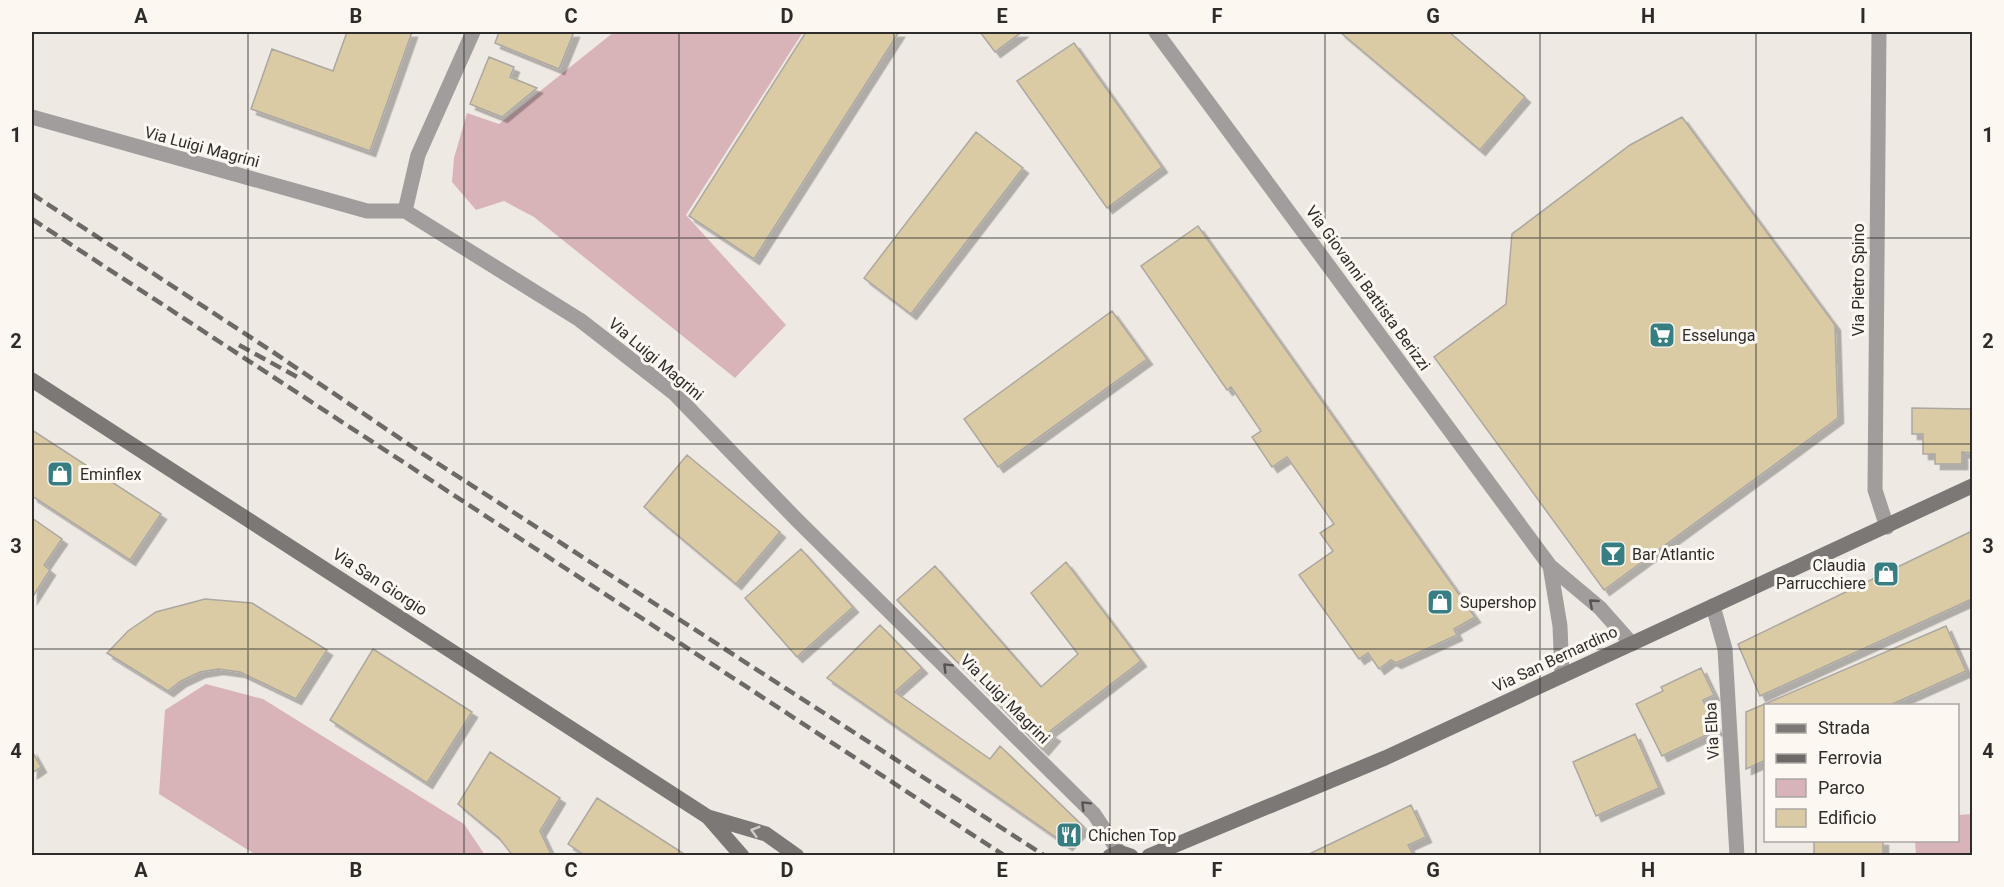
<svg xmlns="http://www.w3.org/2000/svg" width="2004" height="887" font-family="Roboto,sans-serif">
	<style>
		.green { fill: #d8b4b9 }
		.building { fill: #dacba5; stroke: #aba8a2; stroke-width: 1.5; filter: url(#shadow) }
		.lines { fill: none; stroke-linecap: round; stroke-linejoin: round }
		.minor { stroke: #a09d9c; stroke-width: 15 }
		.tertiary { stroke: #a09d9c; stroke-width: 15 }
		.secondary { stroke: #7c7876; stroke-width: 15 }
		.rail { stroke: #6d6966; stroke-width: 4.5; stroke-dasharray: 12 6; stroke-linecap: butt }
		.oneway { stroke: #565452 }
		.oneway2 { stroke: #d0cbc7 }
		.grid { fill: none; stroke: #2e2c2a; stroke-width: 1.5; stroke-opacity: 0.55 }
		.labels { text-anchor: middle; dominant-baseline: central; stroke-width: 6; stroke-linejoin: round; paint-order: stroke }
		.street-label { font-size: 16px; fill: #2e2c2a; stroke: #fdf7f2 }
		.poi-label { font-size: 16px; fill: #2e2c2a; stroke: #fdf7f2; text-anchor: start }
		.neatline { fill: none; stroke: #2e2c2a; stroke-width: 2 }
		.grid-label { font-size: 20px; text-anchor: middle; font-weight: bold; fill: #2e2c2a }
	</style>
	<defs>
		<filter id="shadow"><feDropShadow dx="5.5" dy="5.5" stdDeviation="0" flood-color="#0004"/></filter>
	</defs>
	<rect width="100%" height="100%" fill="#efe9e4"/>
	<!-- green -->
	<path class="green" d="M614,32H803L686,215L786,325L735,378L534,217L504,201L476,210L452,182L454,158L467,113L499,124Z
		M206,684L263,699L464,824L485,855H256L159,794L165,710Z
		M1972,814V855H1916L1915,841L1958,840V815Z"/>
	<!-- building -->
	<path class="building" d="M347,32H412L370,151L251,109L272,49L333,71Z
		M499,32H574L559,69L495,43Z
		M806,32H899L754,259L689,216Z
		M980,32H1022L995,52Z
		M1340,32H1449L1525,97L1480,150Z
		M1074,43L1162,167L1107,208L1017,81Z
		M489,57L514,67L510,77L537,88L502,117L470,104Z
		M1682,117L1835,325L1838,418L1604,590L1434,357L1506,304L1512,234L1630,145Z
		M976,132L1023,168L911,314L864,278Z
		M1198,226L1475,617L1454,629L1457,635L1396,663L1391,660L1379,669L1368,653L1359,659L1299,575L1333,551L1320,533L1334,524L1287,457L1272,467L1252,437L1261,431L1231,387L1227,390L1141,266Z
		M1112,311L1147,359L998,467L964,419Z
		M1912,408L1972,409V453L1962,452V464H1935V454H1923V434H1912Z
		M32,430L161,514L130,560L32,496Z
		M687,455L780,532L736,584L644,507Z
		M32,518L62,539L44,565L50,570L32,598Z
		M1972,531V599L1760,696L1738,644Z
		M801,549L853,607L797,657L745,598Z
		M1066,562L1141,661L1049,732L1055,736L1043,750L897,600L935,566L1041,687L1078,654L1031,593Z
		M205,599L252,603L327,650L296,699L240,672L218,669L200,672L181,681L168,691L107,653L128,631L156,612Z
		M880,625L922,668L895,692L990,759L1000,746L1084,827L1067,845L827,678Z
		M1946,626L1966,671L1888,706H1766V760L1746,769V712Z
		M373,649L472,712L427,783L330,720Z
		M1701,668L1714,695L1703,700L1717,730L1662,756L1636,704L1663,691L1661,687Z
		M1635,734L1659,788L1596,816L1573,762Z
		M32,751L41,767L32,773Z
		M490,752L560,798L540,831L552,856H513L499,838L458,804Z
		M597,798L686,855L687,856H586L568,844Z
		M1411,805L1426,837L1408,845L1414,856H1305Z
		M1814,840H1883V856H1814Z"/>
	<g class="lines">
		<!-- minor -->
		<path class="minor" d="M1156,32L1550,566L1600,608L1632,644
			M32,117L367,211H405L580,320L674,393L796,519L1094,814L1119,852
			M405,211L418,155L473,32
			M1550,566L1560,626L1562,676
			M1713,606L1725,649L1737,856"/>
		<!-- tertiary -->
		<path class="tertiary" d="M1879,32L1875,490L1887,527"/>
		<!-- secondary -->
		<path class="secondary" d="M32,380L708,817L742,856
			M708,817L766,834L797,856
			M1110,856L1119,852L1131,856
			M1149,856L1385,758L1972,486"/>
		<!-- rail -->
		<path class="rail" d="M32,194L273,352L414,448L1045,856
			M32,219L1005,856
			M239,345L299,378"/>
	</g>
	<!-- one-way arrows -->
	<defs><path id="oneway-chevron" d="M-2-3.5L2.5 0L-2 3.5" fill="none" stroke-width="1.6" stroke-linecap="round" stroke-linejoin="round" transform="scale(1.5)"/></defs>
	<g class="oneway">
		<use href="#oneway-chevron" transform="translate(1593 603) rotate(-139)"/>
		<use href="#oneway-chevron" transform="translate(947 667) rotate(-135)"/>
		<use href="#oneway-chevron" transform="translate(1085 805) rotate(-135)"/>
	</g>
	<use class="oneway2" href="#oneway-chevron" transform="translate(755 831) rotate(-164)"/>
	<!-- grid -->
	<path class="grid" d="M248,32V856M464,32V856M679,32V856M894,32V856M1110,32V856M1325,32V856M1540,32V856M1756,32V856M32,238H1972M32,444H1972M32,649H1972"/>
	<!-- icons -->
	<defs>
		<g id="supermarket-square" transform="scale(1.35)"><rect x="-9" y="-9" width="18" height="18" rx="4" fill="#367e81" stroke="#fdf7f2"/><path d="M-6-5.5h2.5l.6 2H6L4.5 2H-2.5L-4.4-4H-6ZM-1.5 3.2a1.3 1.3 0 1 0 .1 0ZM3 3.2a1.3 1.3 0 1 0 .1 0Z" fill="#fff"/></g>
		<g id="shop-square" transform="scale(1.35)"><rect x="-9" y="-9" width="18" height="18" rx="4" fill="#367e81" stroke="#fdf7f2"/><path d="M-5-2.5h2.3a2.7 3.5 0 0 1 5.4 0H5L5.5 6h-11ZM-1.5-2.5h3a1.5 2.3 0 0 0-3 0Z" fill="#fff"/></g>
		<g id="bar-square" transform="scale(1.35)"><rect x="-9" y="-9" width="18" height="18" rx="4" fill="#367e81" stroke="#fdf7f2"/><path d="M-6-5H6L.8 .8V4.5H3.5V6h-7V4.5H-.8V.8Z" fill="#fff"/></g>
		<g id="restaurant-square" transform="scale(1.35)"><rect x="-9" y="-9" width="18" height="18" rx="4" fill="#367e81" stroke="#fdf7f2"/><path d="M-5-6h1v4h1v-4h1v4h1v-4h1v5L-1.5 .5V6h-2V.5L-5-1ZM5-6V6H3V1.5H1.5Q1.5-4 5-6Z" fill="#fff"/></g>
	</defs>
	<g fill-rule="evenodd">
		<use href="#supermarket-square" x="1662" y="335"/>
		<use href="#shop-square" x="60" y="474"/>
		<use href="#bar-square" x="1613" y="554"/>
		<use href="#shop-square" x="1886" y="574"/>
		<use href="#shop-square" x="1440" y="602"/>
		<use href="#restaurant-square" x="1069" y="835"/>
	</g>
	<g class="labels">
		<!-- street labels -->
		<g class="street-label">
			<text transform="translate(202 147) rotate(15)">Via Luigi Magrini</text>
			<text transform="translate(1858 280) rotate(-90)">Via Pietro Spino</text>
			<text transform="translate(1368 288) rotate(54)">Via Giovanni Battista Berizzi</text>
			<text transform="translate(656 359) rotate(40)">Via Luigi Magrini</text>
			<text transform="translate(380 582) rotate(33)">Via San Giorgio</text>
			<text transform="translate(1555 659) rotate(-25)">Via San Bernardino</text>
			<text transform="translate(1005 699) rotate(45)">Via Luigi Magrini</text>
			<text transform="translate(1712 731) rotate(-93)">Via Elba</text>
		</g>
		<!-- poi labels -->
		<g class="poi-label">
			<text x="1682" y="335">Esselunga</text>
			<text x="80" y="474">Eminflex</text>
			<text x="1632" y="554">Bar Atlantic</text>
			<text x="1866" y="565" text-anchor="end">Claudia<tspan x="1866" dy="18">Parrucchiere</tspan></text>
			<text x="1460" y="602">Supershop</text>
			<text x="1088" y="835">Chichen Top</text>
		</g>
	</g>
	<!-- border -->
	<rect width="2004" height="887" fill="none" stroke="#fdf7f2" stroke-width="66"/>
	<!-- legend -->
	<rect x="1764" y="704" width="195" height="138" fill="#fdf7f2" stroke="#aaa6a2" stroke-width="1.5"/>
	<rect x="1776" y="724" width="30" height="9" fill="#7c7876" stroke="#aaa6a2" stroke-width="1.5"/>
	<text x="1818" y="734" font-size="18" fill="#2e2c2a">Strada</text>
	<rect x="1776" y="754" width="30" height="9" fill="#6d6966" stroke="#aaa6a2" stroke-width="1.5"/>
	<text x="1818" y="764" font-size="18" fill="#2e2c2a">Ferrovia</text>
	<rect x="1776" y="779" width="30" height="18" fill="#d8b4b9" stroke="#aaa6a2" stroke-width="1.5"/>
	<text x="1818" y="794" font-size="18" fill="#2e2c2a">Parco</text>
	<rect x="1776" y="809" width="30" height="18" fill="#dacba5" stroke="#aaa6a2" stroke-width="1.5"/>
	<text x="1818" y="824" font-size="18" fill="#2e2c2a">Edificio</text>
	<rect x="33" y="33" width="1938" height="821" class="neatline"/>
	<g class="grid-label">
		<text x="141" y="23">A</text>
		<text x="356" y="23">B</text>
		<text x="571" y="23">C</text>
		<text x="787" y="23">D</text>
		<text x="1002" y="23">E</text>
		<text x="1217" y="23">F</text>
		<text x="1433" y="23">G</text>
		<text x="1648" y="23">H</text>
		<text x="1863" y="23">I</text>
		<text x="16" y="142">1</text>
		<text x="1988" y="142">1</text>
		<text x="16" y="348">2</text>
		<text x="1988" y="348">2</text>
		<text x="16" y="553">3</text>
		<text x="1988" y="553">3</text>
		<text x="16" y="758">4</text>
		<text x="1988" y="758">4</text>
		<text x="141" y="877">A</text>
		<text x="356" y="877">B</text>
		<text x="571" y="877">C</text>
		<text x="787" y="877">D</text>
		<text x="1002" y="877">E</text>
		<text x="1217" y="877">F</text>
		<text x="1433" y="877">G</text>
		<text x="1648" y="877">H</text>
		<text x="1863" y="877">I</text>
	</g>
</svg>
